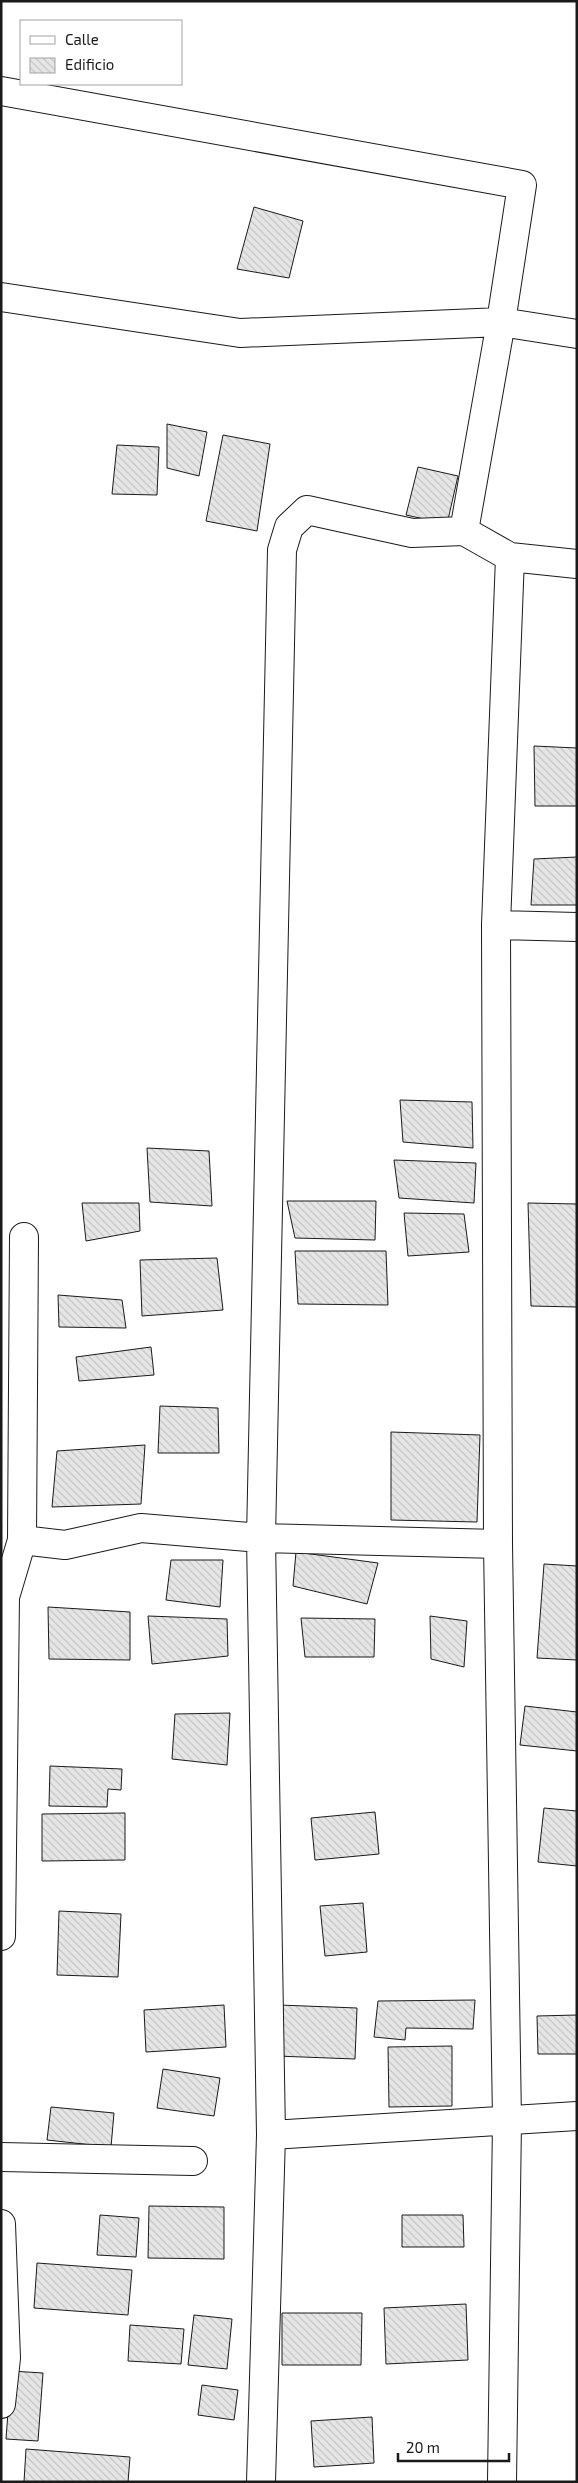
<svg xmlns="http://www.w3.org/2000/svg" width="578" height="2483" font-family="'Exo 2',sans-serif">
	<style>
		.building { fill: url(#building-back-hatch); stroke: #1a1a1a }
		.lines { fill: none; stroke-linecap: round; stroke-linejoin: round }
		.minor-casing { stroke: #1a1a1a; stroke-width: 30 }
		.minor { stroke: #fff; stroke-width: 28 }
	</style>
	<defs>
		<pattern id="building-back-hatch" width="6" height="6" patternUnits="userSpaceOnUse" patternTransform="scale(1.25)"><rect width="6" height="6" fill="#e6e6e6"/><path d="M-1 5l2 2M0 0l6 6M5-1l2 2" fill="none" stroke="#c5c5c5"/></pattern>
	</defs>
	<rect width="100%" height="100%" fill="#fff"/>
	<!-- building -->
	<path class="building" d="M254,207L303,221L289,278L237,269Z
		M167,424L207,432L199,476L167,468Z
		M223,435L270,444L257,531L206,521Z
		M117,445L159,447L157,495L112,494Z
		M418,467L458,476L447,524L406,515Z
		M534,746L577,748V806H535Z
		M577,857V905H531L534,859Z
		M400,1100L472,1102L473,1148L403,1142Z
		M147,1148L209,1151L212,1206L150,1202Z
		M394,1160L476,1163L474,1203L399,1198Z
		M287,1201H376L375,1240L295,1238Z
		M82,1203H139L140,1231L86,1241Z
		M528,1203L577,1204V1307L531,1306Z
		M404,1213L464,1214L469,1252L408,1256Z
		M295,1251H386L388,1305L298,1304Z
		M217,1258L223,1310L142,1316L140,1260Z
		M58,1295L122,1300L126,1328L59,1327Z
		M151,1347L154,1375L79,1381L76,1357Z
		M160,1406L218,1408L219,1453H158Z
		M391,1432L480,1435L477,1522L391,1520Z
		M145,1445L141,1504L52,1507L57,1451Z
		M296,1552L378,1563L367,1604L293,1586Z
		M171,1560H223L220,1607L166,1600Z
		M544,1564L577,1566V1660L537,1658Z
		M48,1607L130,1612V1660L49,1659Z
		M148,1616L227,1619L228,1656L152,1664Z
		M430,1616L467,1621L464,1667L431,1659Z
		M301,1618L375,1619L374,1657H305Z
		M525,1706L577,1712V1751L520,1745Z
		M230,1713L227,1765L172,1759L175,1714Z
		M50,1766L122,1769L121,1790L108,1789L107,1807L49,1806Z
		M544,1808L577,1811V1866L538,1862Z
		M375,1812L379,1854L315,1860L311,1818Z
		M125,1813V1860L42,1861V1814Z
		M363,1903L367,1952L325,1956L320,1906Z
		M59,1911L121,1914L118,1977L57,1975Z
		M475,2000L473,2029L406,2028L405,2040L374,2037L378,2001Z
		M224,2005L226,2047L146,2052L144,2010Z
		M279,2005L357,2008L355,2059L276,2056Z
		M577,2015V2054H538L537,2016Z
		M452,2046V2106L389,2107L388,2047Z
		M163,2069L220,2078L214,2116L157,2108Z
		M51,2107L114,2113L111,2147L47,2140Z
		M149,2206L224,2207V2259L148,2258Z
		M100,2215L139,2218L136,2257L97,2255Z
		M402,2215H463L464,2247H402Z
		M37,2263L132,2270L128,2315L34,2308Z
		M466,2304L468,2360L386,2364L384,2308Z
		M282,2313H362L361,2365H282Z
		M194,2315L232,2319L227,2369L188,2365Z
		M130,2325L184,2329L181,2364L128,2361Z
		M11,2371L43,2373L38,2441L6,2439Z
		M202,2385L238,2390L234,2420L198,2415Z
		M372,2417L374,2463L314,2467L311,2421Z
		M26,2449L130,2457L128,2482H24Z"/>
	<g class="lines">
		<!-- minor casing -->
		<g class="minor-casing">
			<path id="minor" d="M1,91L522,185L501,322L464,531
				M1,297L240,333L501,322L577,334
				M496,925L577,927
				M22,1540L24,1237
				M1,1936L5,1597L22,1540L65,1545L141,1528L261,1538L498,1544
				M271,2135L577,2116
				M1,2157L193,2161
				M1,2224L6,2358L1,2404
				M261,2482L271,2135L261,1538L282,550L289,527L307,510L412,533L464,531L510,557L577,564
				M502,2482L507,2121L498,1544L496,925L510,557"/>
		</g>
		<!-- minor -->
		<use href="#minor" class="minor"/>
	</g>
	<!-- border -->
	<rect width="578" height="2483" fill="none" stroke="#1a1a1a" stroke-width="5"/>
	<!-- legend -->
	<rect x="20" y="20" width="162" height="65" fill="#ffffff" stroke="#a3a3a3"/>
	<rect x="30" y="36" width="25" height="8" fill="#ffffff" stroke="#a3a3a3"/>
	<text x="65" y="45" font-size="15" fill="#1a1a1a">Calle</text>
	<rect x="30" y="58" width="25" height="15" fill="url(#building-back-hatch)" stroke="#a3a3a3"/>
	<text x="65" y="70" font-size="15" fill="#1a1a1a">Edificio</text>
	<!-- scale -->
	<path d="M398 2453v8h111v-8" fill="none" stroke="#1a1a1a" stroke-width="2.5"/>
	<text x="406" y="2453" font-size="15" fill="#1a1a1a" stroke="#ffffff" stroke-width="4" paint-order="stroke">20 m</text>
</svg>
